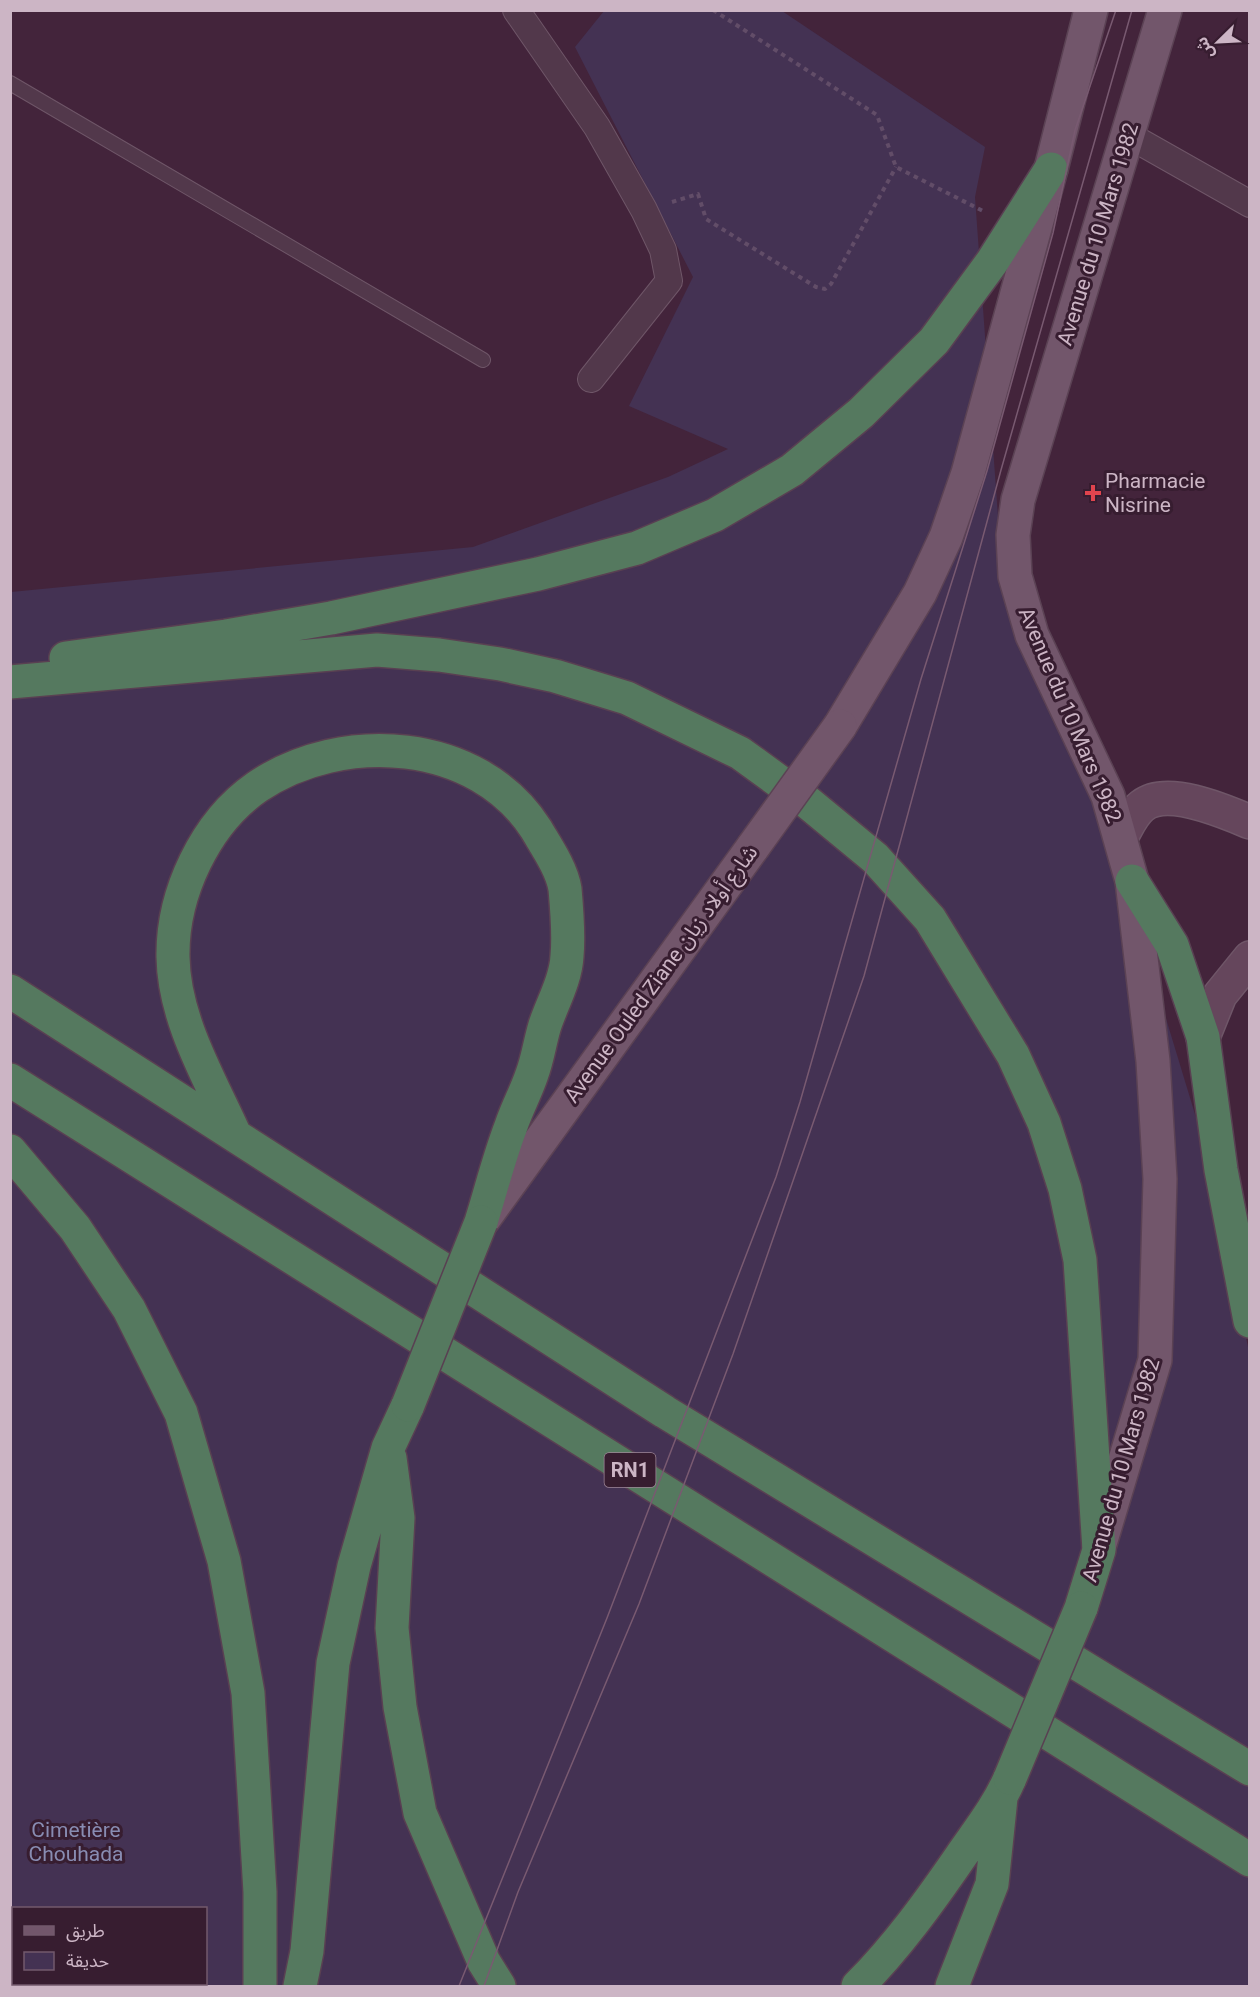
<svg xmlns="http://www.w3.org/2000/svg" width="1260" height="1997" font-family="Roboto,'Noto Sans Arabic',sans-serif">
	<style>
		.green { fill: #443253; fill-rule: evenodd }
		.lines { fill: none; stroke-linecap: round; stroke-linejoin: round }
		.lane-casing { stroke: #6f5668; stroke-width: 16 }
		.street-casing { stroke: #6f5668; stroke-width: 28 }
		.secondary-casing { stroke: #6f5668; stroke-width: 36 }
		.primary-casing { stroke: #5b4254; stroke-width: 36 }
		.highway-casing { stroke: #594052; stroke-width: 36 }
		.path { stroke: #624d68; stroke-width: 4; stroke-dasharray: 4.5 4.5; stroke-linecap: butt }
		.lane { stroke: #52384b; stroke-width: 14 }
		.street { stroke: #52384b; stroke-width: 26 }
		.secondary { stroke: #65465c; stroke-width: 33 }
		.primary { stroke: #72566b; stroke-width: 33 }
		.highway { stroke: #55795f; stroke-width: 33 }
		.tram { stroke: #795a71; stroke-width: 1.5 }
		.primary-bridge-casing { stroke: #5b4254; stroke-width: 36; stroke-linecap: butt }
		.highway-bridge-casing { stroke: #594052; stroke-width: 36; stroke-linecap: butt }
		.primary-bridge { stroke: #72566b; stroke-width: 33 }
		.highway-bridge { stroke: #55795f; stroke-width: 33 }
		.health-dot { fill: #e0444e; stroke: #371d30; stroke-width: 2 }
		.labels { text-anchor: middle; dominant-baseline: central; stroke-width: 6; stroke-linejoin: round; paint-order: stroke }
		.shield { fill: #371d30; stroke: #9f8798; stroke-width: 1.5 }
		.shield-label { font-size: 20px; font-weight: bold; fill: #ccb5c5 }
		.street-label { font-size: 21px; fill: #ccb5c5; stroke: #371d30 }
		.poi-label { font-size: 21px; fill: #ccb5c5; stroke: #371d30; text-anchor: start }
		.park-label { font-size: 21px; fill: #888cb2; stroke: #371d30 }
	</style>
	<rect width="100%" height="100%" fill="#43243b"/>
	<!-- green -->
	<path class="green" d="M604,11H782L985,147L975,197L1002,572L1087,785L1134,913L1211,1167L1249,1352V1986H11V592L473,547L668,477L728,449L629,406L693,277L575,47ZM14,1908H206V1984H14Z"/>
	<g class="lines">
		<!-- lane casing -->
		<g class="lane-casing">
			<path id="lane" d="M10,83L483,360"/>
		</g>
		<!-- street casing -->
		<g class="street-casing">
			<path id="street" d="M516,10L597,127L644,210L663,250L669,281L591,379
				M1128,135L1250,204"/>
		</g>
		<!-- secondary casing -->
		<g class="secondary-casing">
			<path id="secondary" d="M1121,837C1127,827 1132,814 1142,806C1167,786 1224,811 1250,822
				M1203,1037L1220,995L1250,958"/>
		</g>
		<!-- primary casing -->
		<g class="primary-casing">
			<path id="primary" d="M840,726L920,593L946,537L968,473L1051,169L1091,10
				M483,1220L753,847
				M1099,1547L1155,1360L1160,1179L1153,1061L1132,881L1108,796L1032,635L1015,576L1013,535L1018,500L1165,10"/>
		</g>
		<!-- highway casing -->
		<g class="highway-casing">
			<path id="highway" d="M66,658L226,636L331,618L538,574L637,548L715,515L792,470L861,413L934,341L992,262L1051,169
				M10,682L377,650L439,655L500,664L555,676L627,698L740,753L806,801L875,858L930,919L1013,1055L1044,1123L1065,1189L1080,1260L1099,1550L1081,1608
				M1132,881L1172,945L1203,1037L1221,1170L1250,1321
				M10,991L665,1412L1250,1769
				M10,1080L1250,1860
				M235,1135C210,1079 174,1020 173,957C172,894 205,823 257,787C342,729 478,738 536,829C546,846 562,869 565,889C567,911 569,935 567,956C566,979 552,1004 545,1025C540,1041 538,1058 532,1074C526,1092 517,1108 511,1126C499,1157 491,1190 481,1222
				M10,1151L75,1228L129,1309L181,1413L224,1561L248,1693L260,1892V1986
				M390,1458L398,1518L392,1628L400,1707L420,1813L484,1962L499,1986
				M300,1986L307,1951L333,1663L354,1566L388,1448L408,1405
				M858,1986C897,1947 930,1901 961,1856C979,1830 998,1806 1010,1778
				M952,1986L992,1884L1001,1798"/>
		</g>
		<!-- path -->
		<path class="path" d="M713,10L877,115L896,167L985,212
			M672,202L698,194L706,219L816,287L825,289L831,284L896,167"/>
		<!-- lane -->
		<use href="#lane" class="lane"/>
		<!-- street -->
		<use href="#street" class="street"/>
		<!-- secondary -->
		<use href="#secondary" class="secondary"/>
		<!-- primary -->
		<use href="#primary" class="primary"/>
		<!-- highway -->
		<use href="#highway" class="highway"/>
		<!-- tram -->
		<path class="tram" d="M459,1986L607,1618L776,1177L800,1102L921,679L987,471L1053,233L1075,130L1116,10
			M484,1986L518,1892L639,1604L733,1354L864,976L1001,470L1132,10"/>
		<!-- primary-bridge casing -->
		<g class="primary-bridge-casing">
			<path id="primary-bridge" d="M753,847L840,726"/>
		</g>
		<!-- highway-bridge casing -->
		<g class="highway-bridge-casing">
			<path id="highway-bridge" d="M408,1405L481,1222
				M1010,1778L1081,1608"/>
		</g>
		<!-- primary-bridge -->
		<use href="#primary-bridge" class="primary-bridge"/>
		<!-- highway-bridge -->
		<use href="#highway-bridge" class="highway-bridge"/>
	</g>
	<!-- markers -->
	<path class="health-dot" d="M1090 484h6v6h6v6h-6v6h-6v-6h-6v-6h6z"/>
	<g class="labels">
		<!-- shield labels -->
		<rect class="shield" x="604.5" y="1453" width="51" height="34" rx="4.5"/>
		<g class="shield-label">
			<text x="630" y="1470">RN1</text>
		</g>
		<!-- street labels -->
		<g class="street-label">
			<text transform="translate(1098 234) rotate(-73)">Avenue du 10 Mars 1982</text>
			<text transform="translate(1070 715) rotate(67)">Avenue du 10 Mars 1982</text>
			<text transform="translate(661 974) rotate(-54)">Avenue Ouled Ziane شارع أولاد زيان</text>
			<text transform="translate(1121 1470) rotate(-74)">Avenue du 10 Mars 1982</text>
		</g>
		<!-- poi labels -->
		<g class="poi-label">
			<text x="1105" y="481">Pharmacie<tspan x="1105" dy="24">Nisrine</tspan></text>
		</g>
		<!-- park labels -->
		<g class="park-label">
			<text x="76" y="1830">Cimetière<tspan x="76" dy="24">Chouhada</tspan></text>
		</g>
	</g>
	<!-- border -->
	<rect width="1260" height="1997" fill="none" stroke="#ccb5c5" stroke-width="24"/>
	<!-- legend -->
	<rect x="12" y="1907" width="195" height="78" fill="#371d30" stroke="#735a6c" stroke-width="1.5"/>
	<rect x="24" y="1926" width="30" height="9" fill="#72566b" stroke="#735a6c" stroke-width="1.5"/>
	<text x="66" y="1937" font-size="18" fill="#ccb5c5">طريق</text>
	<rect x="24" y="1952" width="30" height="18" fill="#443253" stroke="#735a6c" stroke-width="1.5"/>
	<text x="66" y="1967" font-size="18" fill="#ccb5c5">حديقة</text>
	<!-- north arrow -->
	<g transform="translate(1218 42) rotate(246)" stroke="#371d30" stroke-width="4.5" paint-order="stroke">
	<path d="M0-4.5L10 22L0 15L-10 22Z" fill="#ccb5c5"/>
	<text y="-9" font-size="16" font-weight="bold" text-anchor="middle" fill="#ccb5c5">ش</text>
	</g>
</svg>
